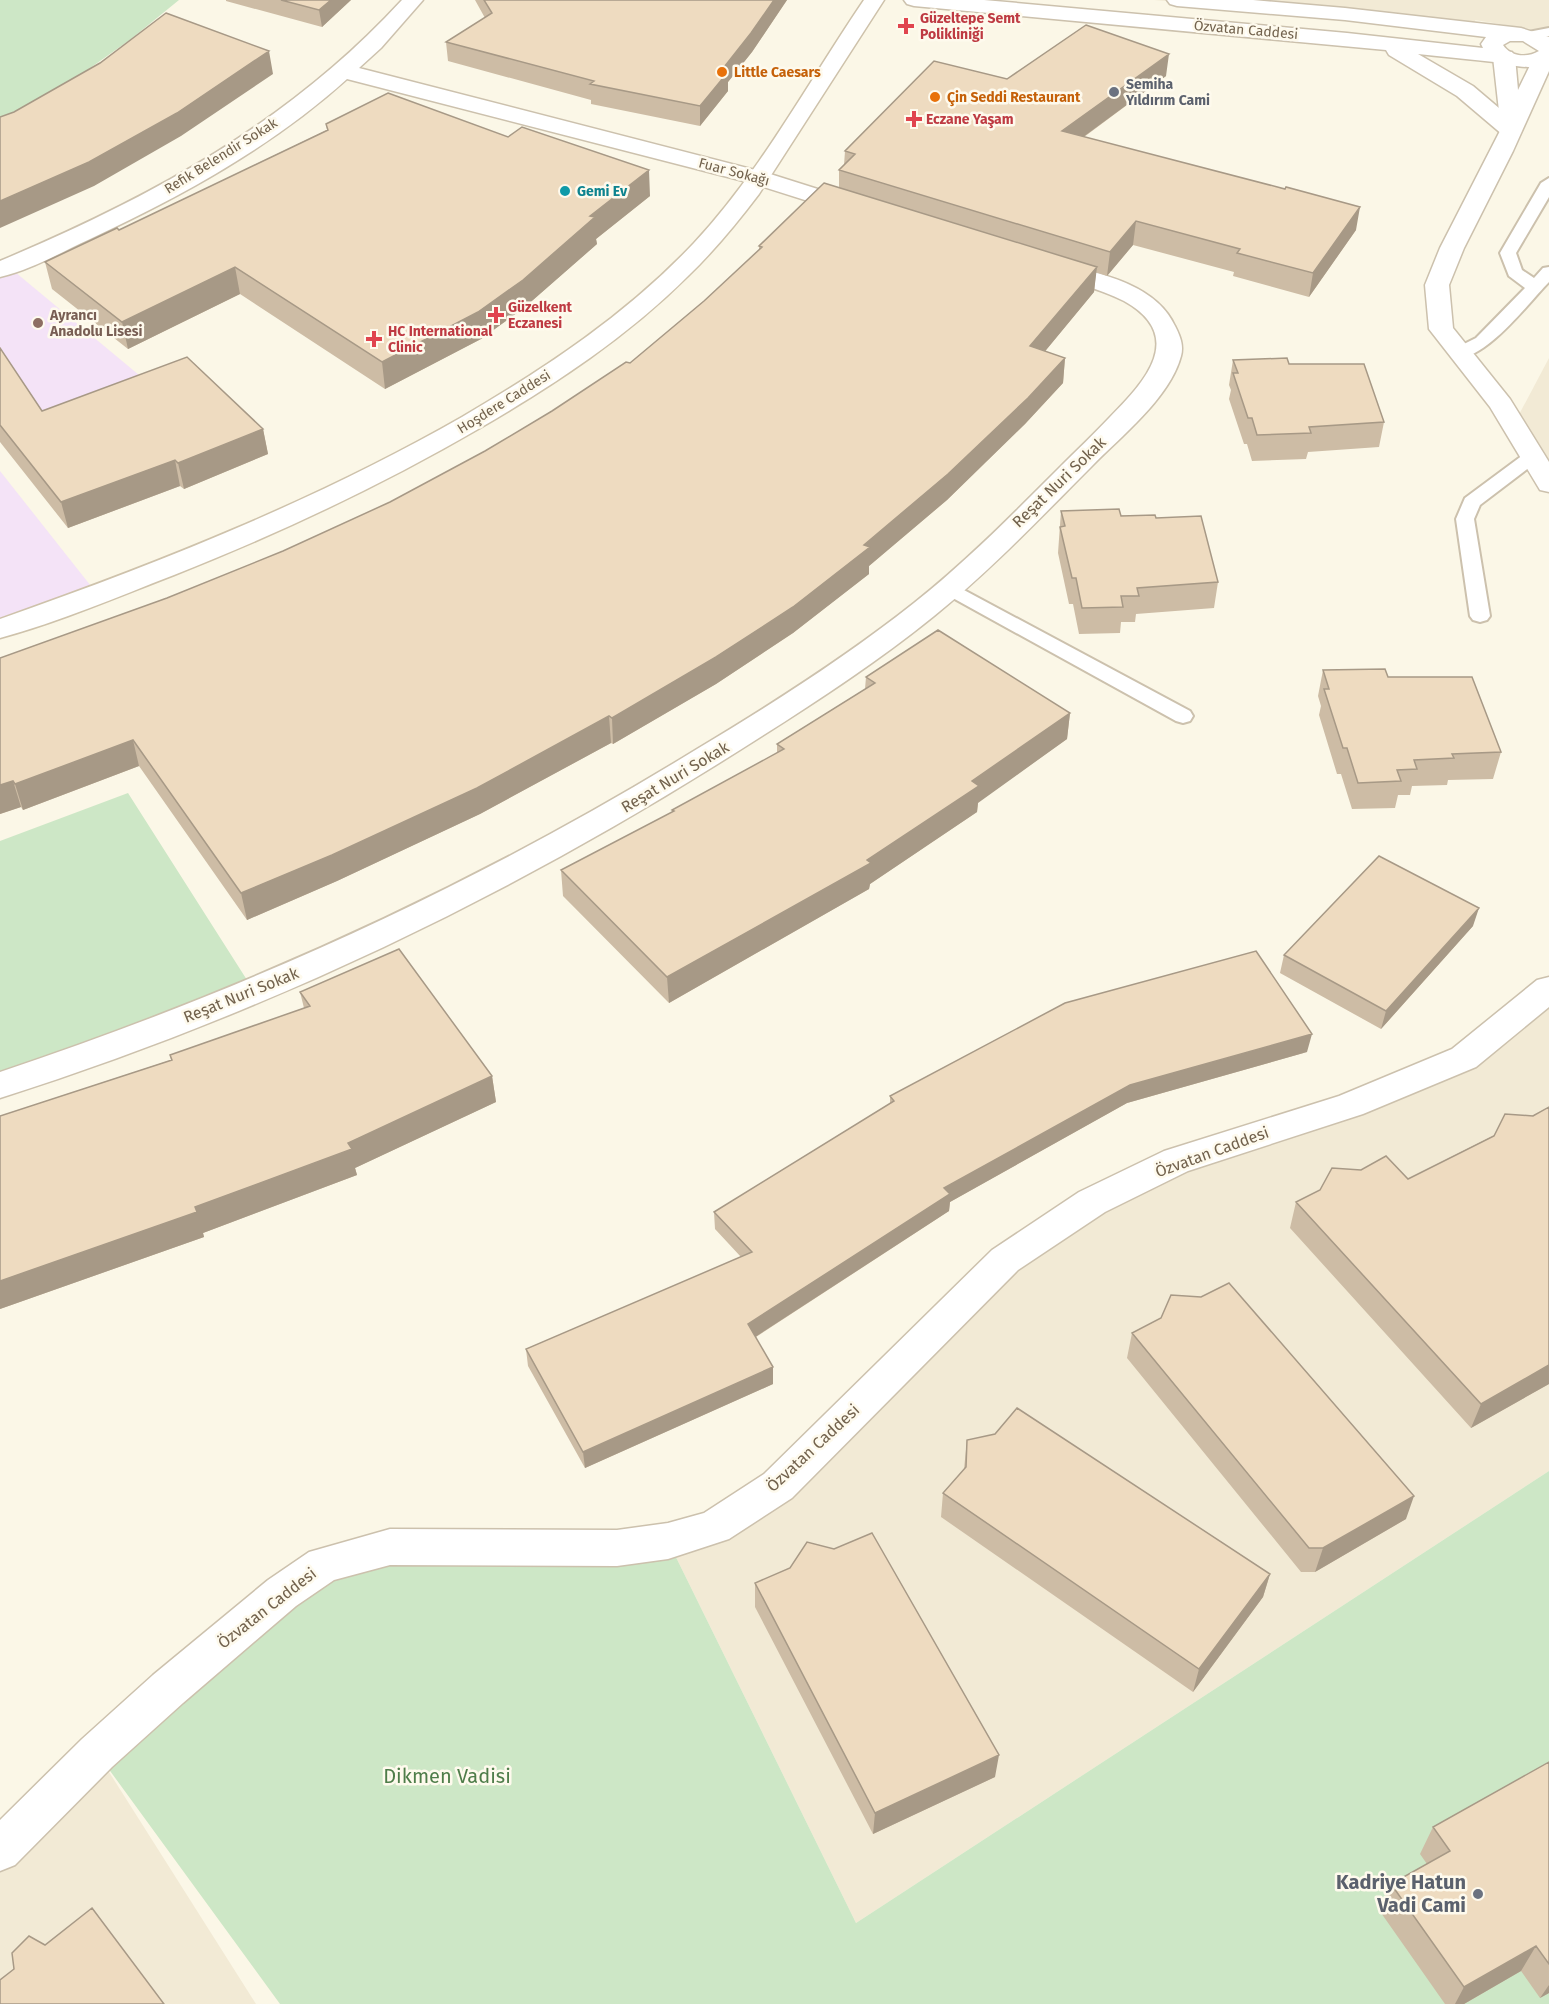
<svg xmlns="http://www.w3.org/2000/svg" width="1549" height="2004" font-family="'Fira Sans',sans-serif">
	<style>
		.residential { fill: #f2ead5 }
		.education { fill: #f4e3f7 }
		.green { fill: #cde7c6 }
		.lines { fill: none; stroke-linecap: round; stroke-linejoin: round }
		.service-casing { stroke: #ccc1ad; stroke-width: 4 }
		.minor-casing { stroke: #ccc1ad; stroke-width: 3 }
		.tertiary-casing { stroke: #ccc1ad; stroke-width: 3 }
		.secondary-casing { stroke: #cec2ab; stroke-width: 3 }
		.service { fill: #fff; fill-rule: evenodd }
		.minor { fill: #fff; fill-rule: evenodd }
		.tertiary { fill: #fff; fill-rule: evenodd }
		.secondary { fill: #fff; fill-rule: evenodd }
		.wall { fill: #cdbca5 }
		.shaded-wall { fill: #a79986 }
		.building { fill: #eedbc0; stroke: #a79986; stroke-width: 1.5 }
		.health-dot { fill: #e0444e; stroke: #fefaed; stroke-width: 2 }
		.food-dot { fill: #e8710a; stroke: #fefaed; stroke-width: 2 }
		.worship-dot { fill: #6b7280; stroke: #fefaed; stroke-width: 2 }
		.culture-dot { fill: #0f9aa8; stroke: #fefaed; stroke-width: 2 }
		.education-dot { fill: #8d6e63; stroke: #fefaed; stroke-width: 2 }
		.labels { text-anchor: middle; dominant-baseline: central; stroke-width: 5; stroke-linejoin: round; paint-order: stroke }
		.far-health-label { font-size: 14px; font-weight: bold; fill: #be3a42; stroke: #fefaed; text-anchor: start }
		.far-street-label { font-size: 14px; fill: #72624d; stroke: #fefaed }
		.far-food-label { font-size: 14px; font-weight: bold; fill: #c56008; stroke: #fefaed; text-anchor: start }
		.far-worship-label { font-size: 14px; font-weight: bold; fill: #5b616d; stroke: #fefaed; text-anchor: start }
		.far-culture-label { font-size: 14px; font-weight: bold; fill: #0d838f; stroke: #fefaed; text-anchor: start }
		.far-education-label { font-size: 14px; font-weight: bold; fill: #785e54; stroke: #fefaed; text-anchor: start }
		.street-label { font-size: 16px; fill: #72624d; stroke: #fefaed }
		.near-park-label { font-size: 20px; fill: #4e7d49; stroke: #fefaed }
		.near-worship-label { font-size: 20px; font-weight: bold; fill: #5b616d; stroke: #fefaed; text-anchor: end }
	</style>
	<rect width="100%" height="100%" fill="#fbf7e7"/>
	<!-- residential -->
	<path class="residential" d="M1154,0H1549V32L1475,20L1477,29Z
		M1549,358V484L1514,424Z
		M1549,989V1471L856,1923L668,1541L715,1527L1092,1202L1464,1058Z
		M97,1753L256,2004H0V1850Z"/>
	<!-- education -->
	<path class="education" d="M9,267L139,375L0,432V270Z
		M0,471L98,595L0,629Z"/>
	<!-- green -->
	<path class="green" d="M0,0H179L131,39L76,78L0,120Z
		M128,793L254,991L0,1085V841Z
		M1549,1471V2004H280L97,1753L323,1565L668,1541L856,1923Z"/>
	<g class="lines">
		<!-- service casing -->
		<g class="service-casing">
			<path id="service" d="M1549,28V36L1528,40L1521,36L1523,33Z
				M1549,178V197L1516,253L1522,270L1534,278L1543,268L1549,267V282C1530,301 1483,364 1454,357L1451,353L1454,349L1476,338L1525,288L1509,276L1500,253L1541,183Z
				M1533,451L1539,452L1542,456L1539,460L1480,505L1474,519L1490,616L1487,620L1480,622L1473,620L1470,616L1456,519L1465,498L1527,452Z
				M949,582L1190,711L1193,716L1190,721L1183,723L1176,721L942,592L939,588L942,584Z"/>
		</g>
		<!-- minor casing -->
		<g class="minor-casing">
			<path id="minor" d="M402,0H423L381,48L359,68L767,173L862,203L866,208L862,213L854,215L846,213L751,183L347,79C272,147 180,197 88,240C60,253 30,270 0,277V261C152,197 289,123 402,0Z
				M1504,51L1512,52L1515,57L1518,90L1536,53H1549V71L1513,151L1464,248L1449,285L1453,328L1510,399L1549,462V492L1540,490L1490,407L1429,329L1425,285L1440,248L1501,129L1493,57L1496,52Z
				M1052,262C1094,272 1155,282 1175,326C1180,336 1184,345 1181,356C1170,398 1120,437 1091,467C1040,518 990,571 934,616C866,671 791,718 716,765C492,905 252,1018 0,1098V1072C246,990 476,885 697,749C772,704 846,657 914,603C967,561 1014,513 1061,466C1077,450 1094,434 1110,417C1145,382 1187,336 1124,301C1099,288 1070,282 1043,274L1040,269L1043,264Z
				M1549,977V1007L1476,1067L1363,1114L1188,1171L1105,1212L1018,1270L792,1498L729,1539L668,1559L617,1566L390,1565L334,1580L296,1606L183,1703L112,1767L15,1865L0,1871V1820L82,1739L153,1675L268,1580L309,1552L390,1529L617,1530L668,1523L704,1513L764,1474L992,1250L1079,1192L1164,1151L1339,1096L1452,1049L1537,980Z"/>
		</g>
		<!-- tertiary casing -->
		<g class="tertiary-casing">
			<path id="tertiary" d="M904,0H984L1347,33L1483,48L1481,44L1486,37L1345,20L1177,6L1170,4L1167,0H1253L1345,8L1521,28L1549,37V63C1528,71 1514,65 1494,62C1469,59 1443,57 1418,54L1473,86L1519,125L1522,130L1519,135L1511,137L1503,135L1457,96L1389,55L1386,50L914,6L907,4ZM1510,41H1523L1539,51C1527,58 1511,57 1503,45Z"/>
		</g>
		<!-- secondary casing -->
		<g class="secondary-casing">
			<path id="secondary" d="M864,0H884L759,194C737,223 714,251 688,276C627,337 554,385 480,428C382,485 280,533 174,575C117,597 59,622 0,638V619C159,563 315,501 462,417C546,368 627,314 694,243C762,170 808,82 864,0Z"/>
		</g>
		<!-- service -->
		<use href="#service" class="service"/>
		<!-- minor -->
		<use href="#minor" class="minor"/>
		<!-- tertiary -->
		<use href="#tertiary" class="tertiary"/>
		<!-- secondary -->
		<use href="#secondary" class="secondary"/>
	</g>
	<!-- wall -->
	<path class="wall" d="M226,0H351L322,27L226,1Z
		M475,0H787L752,52L728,82V91L700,126L591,104V100L448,61L446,42L485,18Z
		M1166,76L1084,137L1356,230L1309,297L1233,276L1234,272L1133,245L1107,276L1096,272L1094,292L1045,351L1065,358L1063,383L1025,424L947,500L869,566V574L793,633L716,684L613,744L611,743L480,814L337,881L247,920L139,766L23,810L21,807L0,814V658L167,598L283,551L390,502L485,451L552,411L630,363L704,301L759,250V246L839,188V170L844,165L845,151L1007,79Z
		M326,124L650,196L596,239L597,244L525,307L481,339L385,389L240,294L128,349L52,289L45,262L119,230L327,130Z
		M0,348L42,411L263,429L268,454L184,489L180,486L68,528L0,442Z
		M1233,360L1289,364L1384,422L1379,447L1308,452L1306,459L1252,461L1247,444H1244L1229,399L1231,390L1229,385Z
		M1061,511L1156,518L1218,582L1214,608L1136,614L1135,622H1121L1120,633L1079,634L1073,604H1069L1058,553Z
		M1323,670L1388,677L1501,752L1493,779L1448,780L1447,785L1412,786L1410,795H1398L1395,808L1352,809L1341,774H1337L1319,715L1321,706L1318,696Z
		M866,677L1070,713L1067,739L978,802L977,812L870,884L869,889L669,1003L563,896L561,870L673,812L672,810L777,753V744L865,689Z
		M1473,926L1381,1029L1280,973L1284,955Z
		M300,992L492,1076L496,1102L355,1168L357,1175L203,1233L204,1237L0,1309V1116L171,1060L170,1055L304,1008Z
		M1307,1052L1127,1103L950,1202L949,1211L756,1337L773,1384L585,1468L528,1366L526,1349L741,1257L715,1229L714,1212L890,1104V1096Z
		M1549,1107V1384L1471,1428L1290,1228L1296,1202L1408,1179Z
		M1132,1333L1406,1519L1315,1572H1301L1127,1358Z
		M967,1440L1270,1574L1263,1597L1193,1692L941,1517L943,1493L964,1469Z
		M755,1583L995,1777L873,1834L755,1607Z
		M1549,1762V1993L1540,1998L1521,1971L1464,2004H1445L1379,1910L1391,1884L1427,1864L1420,1854L1433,1827Z"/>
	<!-- shaded-wall -->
	<path class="shaded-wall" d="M331,0H351L322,27L319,10Z
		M774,0H787L752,52L728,82V91L700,126V106L721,71Z
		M269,51L273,74L181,136L94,186L0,228V201Z
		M1169,54L1166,76L1060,154L1062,131Z
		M649,170L650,196L596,239L597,244L525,307L481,339L385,389L382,362L590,216Z
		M1360,207L1356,230L1309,297L1313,273Z
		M1136,221L1133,245L1107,276L1110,252Z
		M235,267L240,294L128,349L122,322Z
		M1097,267L1094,292L1028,372L1030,346Z
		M1065,358L1063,383L1025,424L947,500L869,566V574L793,633L716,684L613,744L612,718L864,545Z
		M263,429L268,454L184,489L178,463Z
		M175,460L180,486L68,528L61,502Z
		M1070,713L1067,739L978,803L977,812L870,884L869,889L669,1003L667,977L867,860L972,781Z
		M609,716L611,743L480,814L337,881L247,920L241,893Z
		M133,740L139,766L23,810L15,784Z
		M13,781L21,807L0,814V785Z
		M1479,908L1473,926L1381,1029L1386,1011Z
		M1312,1034L1307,1052L1127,1103L950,1202L949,1211L749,1341L748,1324L944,1188L1130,1085Z
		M492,1076L496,1102L355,1168L357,1175L203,1233L204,1237L0,1309V1281L195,1207L348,1143Z
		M1549,1365V1384L1471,1428L1481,1404Z
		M773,1367V1384L585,1468L583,1452Z
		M1414,1496L1406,1519L1315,1572L1323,1548Z
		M1270,1574L1263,1597L1193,1692L1199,1669Z
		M999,1755L995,1777L873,1834L875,1813Z
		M1536,1946L1521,1971L1464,2004H1455L1464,1987Z
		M1549,1985V1993L1540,1998Z"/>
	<!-- building -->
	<path class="building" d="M281,0H331L319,10Z
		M484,0H774L751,33L721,71L728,72L700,106L590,84L594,81L446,42L492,13Z
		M166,13L269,51L177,113L89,162L0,201V117L14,112L100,63Z
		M1086,25L1169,54L1062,131L1285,189L1286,187L1360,207L1313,273L1237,253L1240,249L1136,221L1110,252L839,170L855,154L845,151L934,61L1007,79Z
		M388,93L508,137L522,127L649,170L590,216L595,217L523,280L478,312L382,362L235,267L122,322L45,262L117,228L119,230L328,130L326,124Z
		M824,183L1097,267L1030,346L1065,358L1028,398L948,474L864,545L870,547L793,607L716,657L612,718L609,716L477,788L332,855L241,893L133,740L15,784L13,781L0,785V658L167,598L283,551L390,502L485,451L552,411L626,362L630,363L704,301L762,247L759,246Z
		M0,348L42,411L187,357L263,429L178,463L175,460L61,502L0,425Z
		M1287,358L1289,364H1364L1384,422L1309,427L1311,433L1257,435L1252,418H1248L1233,373H1238L1233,360Z
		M1119,509L1121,516L1155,515L1156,518L1201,516L1218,582L1137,588L1139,596H1121L1123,607L1082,608L1076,578H1072L1060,527L1065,526L1061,511Z
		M938,630L1070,713L972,781L979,786L867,860L871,863L667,977L561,870L674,811L672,810L784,749L777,744L875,683L866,677Z
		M1385,669L1388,677H1472L1501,752L1452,754L1454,758L1414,760L1417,769L1397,770L1401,781L1358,783L1347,748H1343L1324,689H1329L1323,670Z
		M1379,856L1479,908L1386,1011L1284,955Z
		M399,949L492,1076L348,1143L352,1149L195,1207L197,1212L0,1281V1116L172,1060L170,1055L310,1006L300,992Z
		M1256,951L1312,1034L1130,1085L944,1188L950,1194L748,1324L773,1367L583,1452L526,1349L752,1252L714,1212L894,1101L890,1096L1065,1003Z
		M1549,1107V1365L1481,1404L1296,1202L1320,1190L1332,1168L1361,1170L1386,1156L1408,1179L1494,1136L1505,1114L1533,1116Z
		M1229,1283L1414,1496L1323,1548H1309L1132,1333L1161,1318L1171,1295L1201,1297Z
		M1017,1408L1270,1574L1199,1669L943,1493L966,1467L967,1440L995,1434Z
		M872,1533L999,1755L875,1813L755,1583L790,1568L807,1542L834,1549Z
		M1549,1762V1964L1536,1946L1464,1987L1391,1884L1450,1851L1433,1827Z
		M92,1908L164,2004H0V1980L14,1969L12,1953L29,1936L45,1945Z"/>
	<!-- markers -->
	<g class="health-dot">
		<path d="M903 17h6v6h6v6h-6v6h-6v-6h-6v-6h6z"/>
		<path d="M911 110h6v6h6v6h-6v6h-6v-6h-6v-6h6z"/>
		<path d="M493 306h6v6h6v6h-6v6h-6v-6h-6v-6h6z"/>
		<path d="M371 330h6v6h6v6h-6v6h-6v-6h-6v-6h6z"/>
	</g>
	<g class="food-dot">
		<circle cx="722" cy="72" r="6"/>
		<circle cx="935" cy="97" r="6"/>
	</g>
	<g class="worship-dot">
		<circle cx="1114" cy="92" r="6"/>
		<circle cx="1478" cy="1894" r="6"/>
	</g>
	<circle class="culture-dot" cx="565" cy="191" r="6"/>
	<circle class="education-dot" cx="38" cy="323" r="6"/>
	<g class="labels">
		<!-- far-health labels -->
		<g class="far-health-label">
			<text x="920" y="18">Güzeltepe Semt<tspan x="920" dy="16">Polikliniği</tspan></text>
			<text x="926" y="119">Eczane Yaşam</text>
			<text x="508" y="307">Güzelkent<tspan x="508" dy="16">Eczanesi</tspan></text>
			<text x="388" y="331">HC International<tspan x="388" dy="16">Clinic</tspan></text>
		</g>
		<!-- far-street labels -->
		<g class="far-street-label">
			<text transform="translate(1246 30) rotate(5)">Özvatan Caddesi</text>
			<text transform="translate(221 156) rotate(-32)">Refik Belendir Sokak</text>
			<text transform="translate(734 172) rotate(15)">Fuar Sokağı</text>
			<text transform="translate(504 402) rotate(-32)">Hoşdere Caddesi</text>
		</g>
		<!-- far-food labels -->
		<g class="far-food-label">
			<text x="734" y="72">Little Caesars</text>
			<text x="947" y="97">Çin Seddi Restaurant</text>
		</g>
		<!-- far-worship labels -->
		<g class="far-worship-label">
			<text x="1126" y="84">Semiha<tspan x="1126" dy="16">Yıldırım Cami</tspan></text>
		</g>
		<!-- far-culture labels -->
		<g class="far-culture-label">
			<text x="577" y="191">Gemi Ev</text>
		</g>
		<!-- far-education labels -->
		<g class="far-education-label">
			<text x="50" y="315">Ayrancı<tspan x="50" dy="16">Anadolu Lisesi</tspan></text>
		</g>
		<!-- street labels -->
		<g class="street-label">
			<text transform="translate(1059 482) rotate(-44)">Reşat Nuri Sokak</text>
			<text transform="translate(675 777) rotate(-31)">Reşat Nuri Sokak</text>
			<text transform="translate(241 995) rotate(-22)">Reşat Nuri Sokak</text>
			<text transform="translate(1212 1152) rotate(-20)">Özvatan Caddesi</text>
			<text transform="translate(813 1448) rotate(-43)">Özvatan Caddesi</text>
			<text transform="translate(267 1608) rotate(-38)">Özvatan Caddesi</text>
		</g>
		<!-- near-park labels -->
		<g class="near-park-label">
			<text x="447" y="1776">Dikmen Vadisi</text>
		</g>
		<!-- near-worship labels -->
		<g class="near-worship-label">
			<text x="1466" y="1882">Kadriye Hatun<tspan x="1466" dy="23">Vadi Cami</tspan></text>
		</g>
	</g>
</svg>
